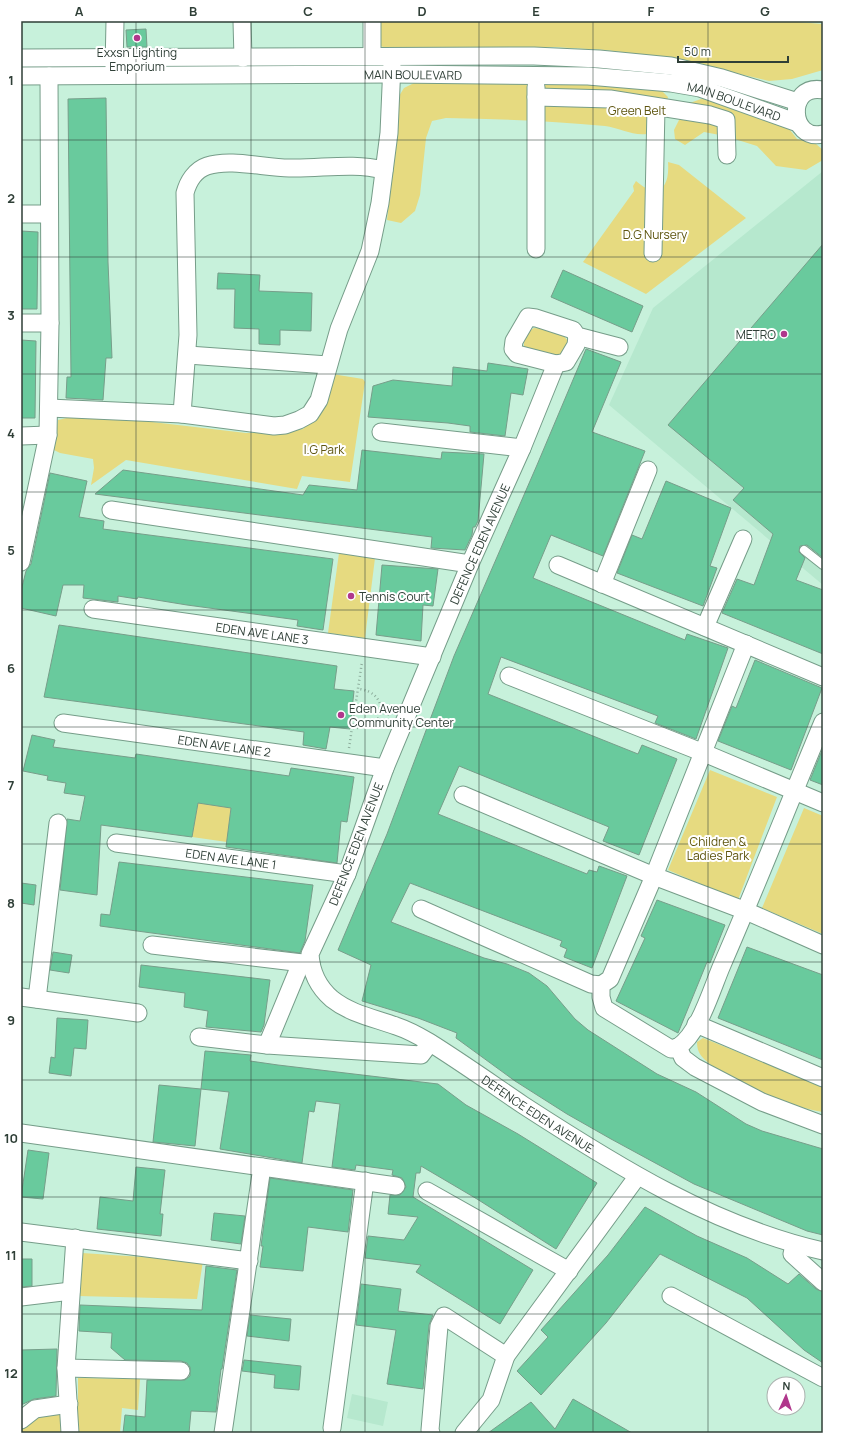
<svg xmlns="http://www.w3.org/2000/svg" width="844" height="1454" font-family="Manrope,sans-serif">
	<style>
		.built { fill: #b6e8ce }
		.green { fill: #e6da80 }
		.building { fill: #69ca9d; stroke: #779e8a }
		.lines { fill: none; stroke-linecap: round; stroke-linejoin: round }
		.lane-casing { stroke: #769d89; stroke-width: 10 }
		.street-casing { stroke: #769d89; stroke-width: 19 }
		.path { stroke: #8dad9c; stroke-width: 2.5; stroke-dasharray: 1 3; stroke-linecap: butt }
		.lane { stroke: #fff; stroke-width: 8 }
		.street { stroke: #fff; stroke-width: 17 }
		.grid { fill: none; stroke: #2f3f37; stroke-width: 1; stroke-opacity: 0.55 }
		.poi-dot { fill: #b0378c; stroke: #fff; stroke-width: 1.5 }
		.labels { text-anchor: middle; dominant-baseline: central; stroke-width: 4; stroke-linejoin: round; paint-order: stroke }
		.poi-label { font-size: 12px; fill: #2f3f37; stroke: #fff; text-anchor: start }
		.street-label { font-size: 12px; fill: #2f3f37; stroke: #fff }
		.park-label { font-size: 12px; fill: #5e550f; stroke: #fff }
		.neatline { fill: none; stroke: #2f3f37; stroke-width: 1.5 }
		.grid-label { font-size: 13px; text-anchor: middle; font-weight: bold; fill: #2f3f37 }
	</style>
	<rect width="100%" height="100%" fill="#c7f1db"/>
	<!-- built -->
	<path class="built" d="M823,171V585L609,405L653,308Z
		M352,1394L388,1402L383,1426L347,1418Z"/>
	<!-- green -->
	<path class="green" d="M375,21H785L823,24V70L792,79L769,81L672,58L605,50L554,47L387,48L380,46Z
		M418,81L558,83L620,86L661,90L668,97C665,107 663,128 653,132C638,139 621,128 605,126C552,121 499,119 446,118L432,121L426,138L420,195L415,211L401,223L387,220L394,157L399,96L404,88Z
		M701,99L712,100L787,126L797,139L816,144L823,150V160L806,170L776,166L757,146L725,136L704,132L685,145L675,139L674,130L687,104Z
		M668,162L679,165L746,218L646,294L583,262L634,191L633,186L636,181C658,200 670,189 668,162Z
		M534,328C548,329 560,329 568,341L564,354L556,356L524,347C524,338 525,333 534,328Z
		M332,374L363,379L365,382L350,482L302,476L297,489L126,460L91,485L94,468L93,459L60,453L54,450L58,420L84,414L246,433L288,432L303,429L313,418Z
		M339,553L375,558L365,638L328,633Z
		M710,770L777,797L738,900L668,870Z
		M198,803L231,807L227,842L192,837Z
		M804,808L823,816V934L762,908Z
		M703,1038L823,1086V1112C793,1108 725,1080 704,1059C699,1054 697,1049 697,1042Z
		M82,1253L203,1261L197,1299L78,1296Z
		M78,1378L140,1379L138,1410L122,1408L120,1433H78Z
		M40,1414L61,1415V1433H21V1430Z"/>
	<!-- building -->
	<path class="building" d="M146,29L147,47H127L126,30Z
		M106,98L108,262L112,358H106L103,400L66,398L67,377H71L68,99Z
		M21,231L38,232L37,309H21Z
		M823,244V558L807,545L800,546L799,552L805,558L796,580L823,590V654L722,613L737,579L754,585L773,534L733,500L744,488L668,425Z
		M563,270L643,306L632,332L551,297Z
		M218,273L260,275L259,291L312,293L311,331L280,330V345L259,344V329L234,328L235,289H217Z
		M21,340L36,341L35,418H21Z
		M586,349L621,362L592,432L645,451L603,556L551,535L533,578L685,640L687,634L728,648L696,739L655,723L658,716L501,657L488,694L638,754L642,745L677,759L639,855L603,841L609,827L459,766L438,814L587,874L589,870L597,872L599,866L627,876L592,968L564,957L567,949L560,946L562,941L410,883L391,922L484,958L507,964L529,973L547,986L575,1019L588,1030L657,1074L696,1092L746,1124L762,1131L823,1149V1235L807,1231L694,1184L611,1139L567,1114L515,1081L456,1038L457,1033L418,1018L362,1001L371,965L338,950L387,834L454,656L537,465Z
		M488,363L528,369L523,395L511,393L505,436L470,432V426L448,423L368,417L373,386L393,380L452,386L453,367L487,371Z
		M362,450L441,459L442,452L484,454L478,521L475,527H473L472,535L465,550L431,548L432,537L95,494L123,470L303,495L309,485L357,490Z
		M50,473L87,481L79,517L104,521L103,529L333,559L323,630L297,626L298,620L187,605L138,597L137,599L118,596V602L83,598L84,585H63L56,616L21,608V591L26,571L31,564Z
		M666,481L731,508L710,566L717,568L703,606L617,573L632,535L642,539Z
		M382,565L438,569L433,606L423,605L421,641L376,635Z
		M59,625L337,666L334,689L354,691L350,729L330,727L326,749L303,745L304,732L44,697Z
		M755,660L822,688L791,770L718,741L732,706L736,708Z
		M32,735L55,740L53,747L135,758L136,754L289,776L291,768L354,777L347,822L341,821L337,863L226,847L231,808L198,803L192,837L101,825L97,895L60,890L67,819L80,821L85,796L64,793L66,783L47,780L48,776L23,771Z
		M823,748V785L810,780Z
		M119,862L313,885L305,941L300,953L100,926L101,914L110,915Z
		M21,883L36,885L34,905L21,903Z
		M657,900L725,925L710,963L707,962L678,1033L616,1001L645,938L641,936Z
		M747,947L823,975V1060L718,1018Z
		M53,952L72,955L69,973L50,970Z
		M141,965L270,980L264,1025L261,1032L206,1027L208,1011L184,1007L185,993L139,987Z
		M57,1018L88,1020L86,1049L74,1048L71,1076L49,1073L51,1057L55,1058Z
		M205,1051L251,1055L250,1061L278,1065L438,1084L466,1105L518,1134L597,1183L556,1249L477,1199L421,1166L420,1173H416L413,1197L533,1270L500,1324L416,1272L421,1265L365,1258L368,1236L404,1240L418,1217L388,1214L390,1195H400L406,1187L402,1178L392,1175L393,1170L356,1165L355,1170L332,1167L340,1104L316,1101L314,1112L309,1111L302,1163L220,1149L229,1092L201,1089Z
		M159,1085L201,1089L195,1146L153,1142Z
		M28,1150L49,1153L43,1199L21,1197Z
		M136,1167L165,1170L160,1214H163L161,1236L97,1229L100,1197L133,1201Z
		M270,1178L353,1190L348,1232L308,1227L303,1271L260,1267L263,1246H261Z
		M645,1207L697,1236L747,1258L788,1284L799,1274L816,1289L823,1292V1363L804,1350L747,1298L660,1254L606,1323L541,1395L517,1371L548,1337L541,1330L608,1255Z
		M214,1213L245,1216L241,1244L211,1240Z
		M21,1259H32V1286L21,1287Z
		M206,1266L237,1270L222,1369H221L216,1412L191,1411L189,1433H123L125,1415L145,1417L147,1380H185L190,1376V1367L187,1363L181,1361L125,1360L111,1348L112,1333L79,1331L80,1305L202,1310Z
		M361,1284L401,1289L398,1311L433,1315L429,1325L423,1389L387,1384L396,1330L356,1325Z
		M250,1315L291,1319L289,1341L247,1336Z
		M57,1349L56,1396L34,1399L21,1405V1350Z
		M244,1360L301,1366L299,1390L274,1388L275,1375L242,1371Z
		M573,1399L632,1433H488L531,1402L555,1429Z"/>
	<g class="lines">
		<!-- lane casing -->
		<g class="lane-casing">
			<path id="lane" d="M804,550L823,565"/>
		</g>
		<!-- street casing -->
		<g class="street-casing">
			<g id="street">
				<path d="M242,21L243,58"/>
				<path d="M372,21V56"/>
				<path d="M21,58L534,56L599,59L671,66L722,78L798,102"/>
				<path d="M114,69L115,21"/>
				<path id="s1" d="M21,76L392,74L588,76L671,83L700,88L798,123"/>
				<path d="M823,90C786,83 789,142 823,134"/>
				<path d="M536,97L610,99L710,115L726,120L727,155"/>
				<path d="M21,214H49"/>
				<path d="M536,249V87"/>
				<path d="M653,253L656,107"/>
				<path d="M21,323H50"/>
				<path id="s2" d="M577,336L576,345L566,362L556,364L522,448L470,564L385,768L347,874L310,954C311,972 318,987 332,999C351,1014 374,1018 396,1026C408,1030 419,1036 429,1042C461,1062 492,1084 523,1105C617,1166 713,1226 823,1251"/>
				<path d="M188,355L328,365"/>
				<path d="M556,364L517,354L513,349L514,341L528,317L536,318L573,330L577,336L619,347"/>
				<path d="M49,408L182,414L274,426L285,425L299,420L310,414L319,400L339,329L370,251L380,203L389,133L392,64"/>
				<path d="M182,414L188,335L185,193C188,182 195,170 207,166C230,158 265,168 289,168C322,169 351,162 384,170"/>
				<path d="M381,432L522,448"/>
				<path d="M21,436L48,435"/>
				<path d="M111,510L470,564"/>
				<path d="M21,562L48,435L50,323L49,76"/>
				<path d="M558,565L823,677"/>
				<path d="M602,584L648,470"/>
				<path id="s3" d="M93,609L432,657"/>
				<path d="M705,627L743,539"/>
				<path d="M746,644L654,876L610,979L601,985V997L604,1008L671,1049L678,1047L683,1058L695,1067L762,1102L823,1125"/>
				<path d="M509,676L704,753L823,803"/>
				<path id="s4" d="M63,723L385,768"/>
				<path d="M463,795L654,876L746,911L823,945"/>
				<path id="s5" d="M116,843L347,874"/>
				<path d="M421,909L591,984L601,985"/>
				<path d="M152,945L311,964"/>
				<path d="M21,997L138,1013"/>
				<path d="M37,999L58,823"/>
				<path d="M696,1024L823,1078"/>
				<path d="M199,1037L267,1045L421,1055L430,1043"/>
				<path d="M267,1045L301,963"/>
				<path d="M678,1047C699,1034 712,988 722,965C757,885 789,803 823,722"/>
				<path d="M21,1133L396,1186"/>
				<path d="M427,1191L569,1271"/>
				<path d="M21,1232L249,1261"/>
				<path d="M794,1245L792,1254L823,1282"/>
				<path d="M671,1296L823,1378"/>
				<path d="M21,1297L71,1291"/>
				<path d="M66,1368L181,1371"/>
				<path d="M21,1420L35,1409L69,1404"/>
				<path d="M332,1428L365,1181"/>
				<path d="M70,1433L66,1368L75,1238"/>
				<path d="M223,1433L262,1167"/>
				<path d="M431,1433L430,1430L439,1326L444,1316L506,1356"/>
				<path d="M464,1433L491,1400L506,1356L637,1177"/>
			</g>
		</g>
		<!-- path -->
		<path class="path" d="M380,713L391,715
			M353,728C389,730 389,692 359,689
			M349,748L362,662"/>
		<!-- lane -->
		<use href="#lane" class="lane"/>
		<!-- street -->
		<use href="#street" class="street"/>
	</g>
	<!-- grid -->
	<path class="grid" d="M136,21V1433M251,21V1433M365,21V1433M479,21V1433M593,21V1433M708,21V1433M21,140H823M21,257H823M21,374H823M21,492H823M21,610H823M21,727H823M21,844H823M21,962H823M21,1080H823M21,1197H823M21,1314H823"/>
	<!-- markers -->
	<g class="poi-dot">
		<circle cx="137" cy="38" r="4"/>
		<circle cx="784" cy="334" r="4"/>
		<circle cx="351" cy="596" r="4"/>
		<circle cx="341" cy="715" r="4"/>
	</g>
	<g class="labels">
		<!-- poi labels -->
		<g class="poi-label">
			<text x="137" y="52" text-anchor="middle">Exxsn Lighting<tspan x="137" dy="14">Emporium</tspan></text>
			<text x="776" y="334" text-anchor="end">METRO</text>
			<text x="359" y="596">Tennis Court</text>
			<text x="349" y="708">Eden Avenue<tspan x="349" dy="14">Community Center</tspan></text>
		</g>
		<!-- street labels -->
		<g class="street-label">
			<text stroke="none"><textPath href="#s1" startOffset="392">MAIN BOULEVARD</textPath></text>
			<text stroke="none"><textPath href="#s1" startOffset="716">MAIN BOULEVARD</textPath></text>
			<text transform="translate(480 544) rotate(-66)">DEFENCE EDEN AVENUE</text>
			<text stroke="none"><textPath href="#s3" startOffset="171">EDEN AVE LANE 3</textPath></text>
			<text stroke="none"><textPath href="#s4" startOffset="163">EDEN AVE LANE 2</textPath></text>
			<text transform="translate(356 844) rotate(-69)">DEFENCE EDEN AVENUE</text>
			<text stroke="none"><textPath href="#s5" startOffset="116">EDEN AVE LANE 1</textPath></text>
			<text stroke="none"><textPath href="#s2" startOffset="967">DEFENCE EDEN AVENUE</textPath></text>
		</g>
		<!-- park labels -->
		<g class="park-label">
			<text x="637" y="110">Green Belt</text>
			<text x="655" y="234">D.G Nursery</text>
			<text x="324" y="449">I.G Park</text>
			<text x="718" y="841">Children &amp;<tspan x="718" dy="14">Ladies Park</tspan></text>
		</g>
	</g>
	<!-- border -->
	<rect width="844" height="1454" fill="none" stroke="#ffffff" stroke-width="44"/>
	<!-- north arrow -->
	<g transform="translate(786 1396) rotate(3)"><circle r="19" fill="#ffffff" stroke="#acb2af"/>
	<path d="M0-3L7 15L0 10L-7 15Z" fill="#b0378c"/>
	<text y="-6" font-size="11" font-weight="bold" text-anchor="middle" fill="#2f3f37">N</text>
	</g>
	<!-- scale -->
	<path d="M678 56v6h110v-6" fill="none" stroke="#2f3f37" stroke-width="2"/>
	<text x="684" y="56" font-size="12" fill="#2f3f37" stroke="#ffffff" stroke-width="3" paint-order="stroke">50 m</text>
	<rect x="22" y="22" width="800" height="1410" class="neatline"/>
	<g class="grid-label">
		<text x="79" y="16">A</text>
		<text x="193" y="16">B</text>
		<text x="308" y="16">C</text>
		<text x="422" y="16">D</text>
		<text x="536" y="16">E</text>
		<text x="651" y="16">F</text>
		<text x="765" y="16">G</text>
		<text x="11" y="85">1</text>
		<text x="11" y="203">2</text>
		<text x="11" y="320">3</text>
		<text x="11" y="438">4</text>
		<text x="11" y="555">5</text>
		<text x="11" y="673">6</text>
		<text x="11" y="790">7</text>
		<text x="11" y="908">8</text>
		<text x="11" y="1025">9</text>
		<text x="11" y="1143">10</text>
		<text x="11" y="1260">11</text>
		<text x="11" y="1378">12</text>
	</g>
</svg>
